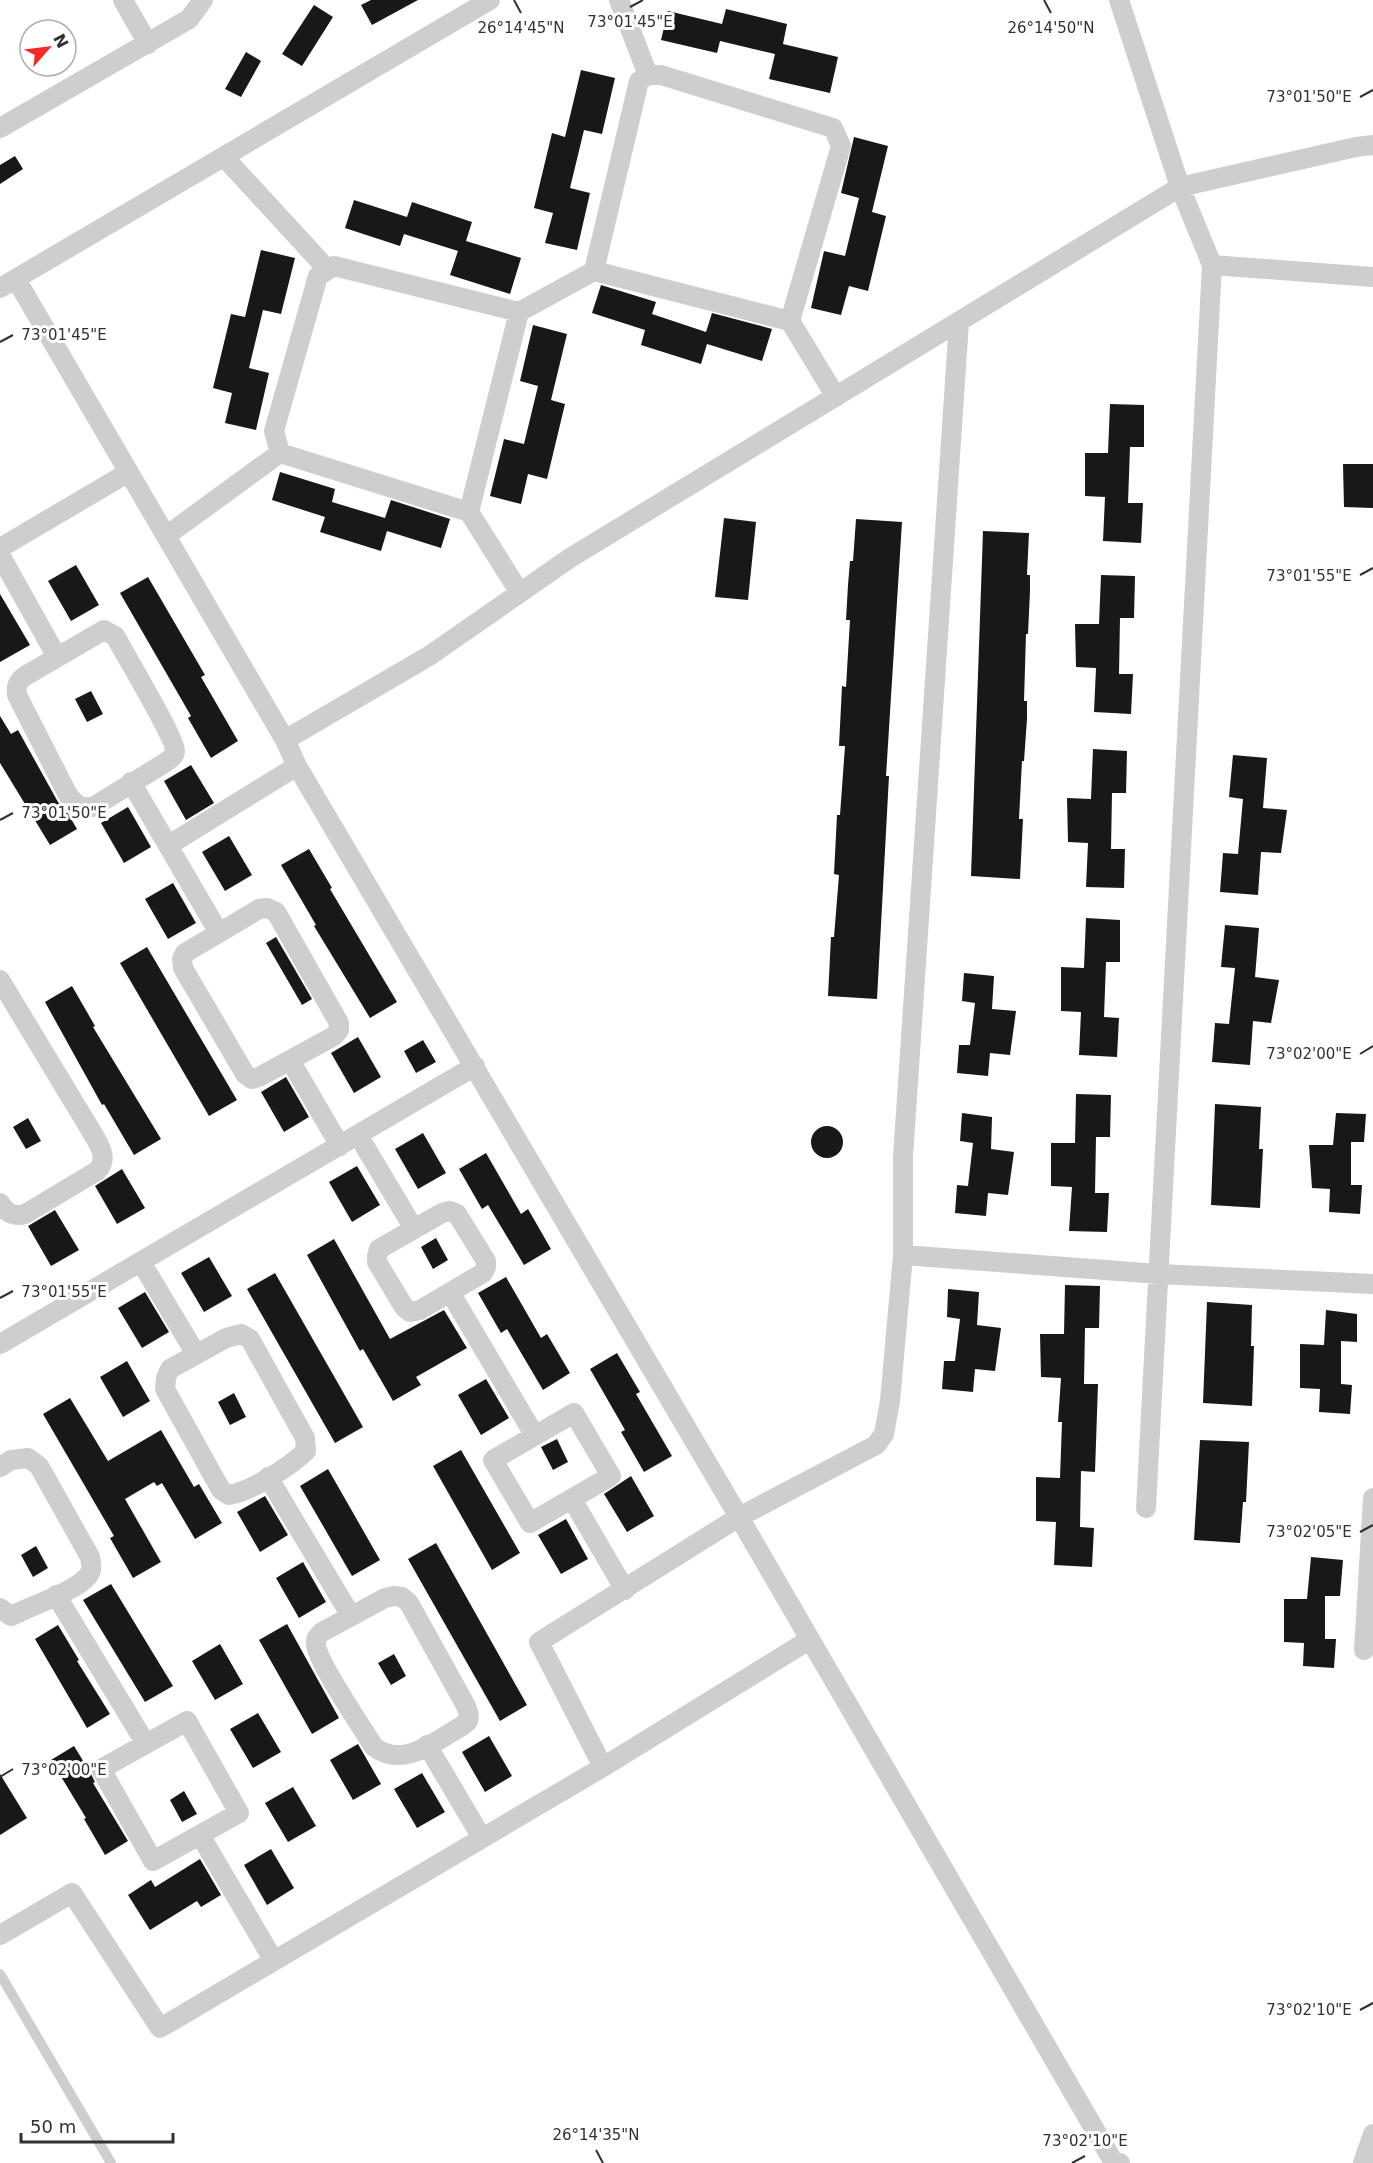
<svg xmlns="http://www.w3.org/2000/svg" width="1373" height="2163" font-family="'DejaVu Sans',sans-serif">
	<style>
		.building { fill: #181818 }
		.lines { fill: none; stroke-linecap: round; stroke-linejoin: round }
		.lane { stroke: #cecece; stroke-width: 10 }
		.street { stroke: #cecece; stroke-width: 20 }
		.ticks { fill: none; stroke: #313131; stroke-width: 2 }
		.ticks-label { font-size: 15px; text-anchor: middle; fill: #313131; stroke: #fff; stroke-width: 6; stroke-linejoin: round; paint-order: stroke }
	</style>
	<rect width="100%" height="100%" fill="#fff"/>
	<!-- building -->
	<path class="building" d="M371,0H418L372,25L361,5Z
		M314,5L333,17L302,66L282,54Z
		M726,9L787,24L783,44L838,57L830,93L769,79L775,54L720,41L717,53L661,40L668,11L722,24Z
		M246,52L261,61L241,97L225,89Z
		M581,70L615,78L602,134L584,130L570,188L590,193L577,250L545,243L553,213L534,208L552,133L565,137Z
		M854,137L888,146L872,212L886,216L868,291L849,286L841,315L811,308L824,251L845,256L859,198L841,193Z
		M15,156L23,169L0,184V165Z
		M354,200L407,217L412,202L472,222L466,241L521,258L510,294L450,275L458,251L404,234L400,246L345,228Z
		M261,250L295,258L281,314L263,310L249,368L269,373L256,430L225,423L232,393L213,388L231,314L245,317Z
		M601,285L656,302L652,314L706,332L712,313L772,329L762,361L707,344L701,364L641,345L645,330L592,313Z
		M533,325L567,334L551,400L565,404L547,479L528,474L521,504L490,496L504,439L524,444L538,386L520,381Z
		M1110,404L1144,405V447H1130L1128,503H1143L1141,543L1103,541L1105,497L1085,496V453H1108Z
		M1343,464H1373V508L1344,507Z
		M280,472L335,489L332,502L385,518L391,500L450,519L441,548L387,531L381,551L320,532L325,517L272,500Z
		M724,518L756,522L748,600L715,597Z
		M856,519L902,522L886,776H889L877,999L828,996L831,937H834L839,875L834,874L837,815H840L845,746H839L842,686L846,687L850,620H846L848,585L850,561H853Z
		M983,531L1029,533L1027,575H1030V591L1028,634H1026L1024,701H1027V719L1024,761H1022L1019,819H1023L1020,879L971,876Z
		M76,565L99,605L71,621L48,581Z
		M1101,575L1135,576L1134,618H1120L1119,674H1133L1131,714L1094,712L1096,668L1076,667L1075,624H1099Z
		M148,577L205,675L201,677L238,741L211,758L188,718L191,716L120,593Z
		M0,594L30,645L0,662Z
		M91,691L103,714L87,722L75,699Z
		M0,716L11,734L18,730L58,802L67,812L77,829L50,845L0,763Z
		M1093,749L1127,751L1126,793H1112L1111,849H1125L1124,888L1086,887L1088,843L1068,842L1067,798L1091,799Z
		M1233,755L1267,758L1263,808L1287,810L1281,853L1261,852L1258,895L1220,892L1223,853L1238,854L1243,799L1229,797Z
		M191,765L214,803L186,820L164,781Z
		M128,807L151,847L124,863L101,823Z
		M229,836L252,875L225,891L202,852Z
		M309,849L332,888L330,889L397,1002L370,1018L314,926L316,925L281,865Z
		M173,883L196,923L168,939L145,899Z
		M1086,918L1120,920V962H1106L1104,1017L1119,1018L1117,1057L1079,1055L1081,1012L1061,1011V967L1084,968Z
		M1225,925L1259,928L1255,977L1279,980L1271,1023L1253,1021L1250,1065L1212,1062L1215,1023L1229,1024L1235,968L1221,967Z
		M276,937L312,999L302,1005L266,943Z
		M147,947L237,1100L209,1116L120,963Z
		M964,973L994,976L992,1009L1016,1011L1010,1055L990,1053L988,1076L957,1073L959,1045H970L975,1003L962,1001Z
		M72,986L95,1026L93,1027L161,1139L134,1155L104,1104L102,1105L45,1002Z
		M358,1037L381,1077L354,1093L331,1053Z
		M423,1040L436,1062L416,1073L404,1051Z
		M286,1077L309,1117L284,1132L261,1092Z
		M1076,1094L1111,1095L1110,1137H1096L1095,1193H1109L1107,1232L1069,1231L1072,1187L1051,1186V1143H1075Z
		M1215,1104L1261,1107L1259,1149H1263L1260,1208L1211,1205Z
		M962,1113L992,1117L991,1149L1014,1152L1008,1195L988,1193L986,1216L955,1213L957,1185L968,1186L973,1143L960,1141Z
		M1336,1113L1366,1114L1364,1142H1351V1185H1362L1360,1214L1329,1212L1330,1189L1312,1188L1309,1145H1333Z
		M28,1118L41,1141L26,1149L13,1127Z
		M811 1142a16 16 0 1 1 32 0a16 16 0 1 1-32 0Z
		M423,1133L446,1173L418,1189L395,1149Z
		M486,1153L521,1214L528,1209L551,1249L524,1265L488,1205L482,1209L459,1169Z
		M357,1166L380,1205L352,1222L329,1182Z
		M122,1169L145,1208L117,1224L95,1186Z
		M55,1210L79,1250L51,1266L28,1226Z
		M436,1238L448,1260L433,1269L421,1247Z
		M334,1239L390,1339L444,1310L467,1348L416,1377L421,1385L393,1401L363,1349L360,1351L307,1255Z
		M209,1257L232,1296L204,1312L181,1273Z
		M275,1273L363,1427L335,1443L247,1289Z
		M506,1277L541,1338L547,1334L570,1373L543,1390L507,1329L501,1333L478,1293Z
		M1065,1285L1100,1286L1099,1328H1085L1084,1384H1098L1095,1472L1081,1471L1080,1527L1094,1528L1092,1567L1054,1565L1056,1522L1036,1521V1477L1060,1478L1062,1422H1058L1061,1378L1041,1377L1040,1334H1064Z
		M948,1289L979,1292L977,1325L1001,1328L995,1371L975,1369L973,1392L942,1389L944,1361H955L960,1319L947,1317Z
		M145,1292L169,1332L142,1348L118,1308Z
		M1207,1302L1252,1305L1251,1346H1254L1252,1406L1203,1403Z
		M1326,1310L1357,1314V1342L1341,1341V1384L1352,1385L1350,1414L1319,1412L1320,1389L1300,1388V1344L1324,1345Z
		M617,1353L640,1392L636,1394L672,1456L644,1472L621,1432L625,1430L590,1369Z
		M127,1361L150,1401L123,1417L100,1377Z
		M486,1379L509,1418L481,1435L458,1395Z
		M234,1393L246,1417L230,1425L218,1402Z
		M70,1398L108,1461L161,1430L194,1487L199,1484L222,1523L195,1539L162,1483L157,1486L154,1482L125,1499L161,1562L133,1578L110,1538L114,1536L43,1414Z
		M557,1439L568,1462L553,1470L541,1447Z
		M1200,1440L1249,1442L1246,1502H1243L1240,1543L1194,1540Z
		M461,1450L520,1553L492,1570L433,1466Z
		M328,1469L380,1560L352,1576L300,1486Z
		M631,1476L654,1516L627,1532L604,1494Z
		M265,1496L288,1535L260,1552L237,1512Z
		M566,1519L588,1559L561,1574L538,1535Z
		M436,1543L527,1705L500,1721L408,1559Z
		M36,1546L48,1568L33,1577L21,1555Z
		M1311,1557L1343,1560L1340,1596H1325V1639H1336L1334,1668L1303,1666L1304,1643L1284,1642V1599H1307Z
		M303,1562L326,1602L299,1618L276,1578Z
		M111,1584L173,1686L145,1702L83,1600Z
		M287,1624L339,1718L312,1734L259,1640Z
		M58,1625L79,1660L77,1661L110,1714L87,1728L35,1639Z
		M220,1644L243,1684L215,1700L192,1661Z
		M394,1654L406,1676L391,1685L378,1663Z
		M258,1713L281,1752L253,1768L230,1729Z
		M489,1736L512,1776L485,1792L462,1752Z
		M358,1744L381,1784L353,1800L330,1760Z
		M74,1746L90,1772L95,1782L93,1783L128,1841L105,1855L84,1819L86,1818L51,1760Z
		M422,1773L445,1812L417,1828L394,1789Z
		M0,1774L27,1818L0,1835Z
		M293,1787L316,1826L288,1842L265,1803Z
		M184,1791L197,1814L182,1822L170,1800Z
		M271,1849L294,1888L267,1905L244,1865Z
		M200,1859L221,1895L201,1907L197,1901L150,1930L128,1895L151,1880L155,1887Z"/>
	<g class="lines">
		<!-- lane -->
		<path class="lane" d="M0,1974L111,2163"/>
		<!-- street -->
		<path class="street" d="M123,0L148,44
			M619,0L648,75
			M1119,0L1180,187L1356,147L1373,145
			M0,128L189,19L203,0
			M224,157L328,270
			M1212,265L1373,277
			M594,271L790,321
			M16,279L285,740L297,766L739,1517L1113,2161L1120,2163
			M0,288L490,0
			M469,512L280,453L274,431L318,276L334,266L519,312
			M166,536L280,453
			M0,548L129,472
			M0,555L57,657
			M520,593L469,512L519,312L594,271L639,81L648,75H661L833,128L841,146L790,321L836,397
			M104,630L115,636L118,641C127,658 175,738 175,751C175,757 167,761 163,764L93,807H80L69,797L17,695C16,686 17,682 25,676Z
			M285,740L429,656L570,558L1180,187L1212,265L1146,1508
			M131,782L219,933
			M169,845L297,766
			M267,908L276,912L339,1023V1030L334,1036L259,1077L252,1079L245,1074L183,968L182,959L185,953L259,909Z
			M0,980L96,1139C102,1150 107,1161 97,1171L25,1214C13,1217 6,1213 0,1203
			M290,1060L340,1146
			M358,1135L414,1229
			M450,1211L457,1214L486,1261V1267L483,1273L420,1310L410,1312L404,1307L377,1262V1256L379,1249L442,1213Z
			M903,1255L1159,1274L1373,1284
			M141,1262L196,1354
			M450,1292L535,1436
			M241,1334L250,1339L305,1438L306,1451C289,1467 252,1491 229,1495L221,1490L165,1389L166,1378L170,1369L226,1338Z
			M0,1344L475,1066
			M574,1413L611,1476L530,1523L493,1460Z
			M0,1467L11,1460L28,1458L39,1466L90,1557C91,1564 93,1570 88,1576C75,1591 39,1603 20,1612L11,1616L0,1608
			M268,1477L351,1616
			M572,1499L625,1590
			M56,1595L146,1744
			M394,1596L402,1597L409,1603L466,1706L469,1715L468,1721L462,1726C435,1741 404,1769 374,1747C363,1729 316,1660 316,1644C315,1638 318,1636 322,1632L385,1598Z
			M1364,1650L1373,1498
			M187,1721L239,1813L153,1861L101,1769Z
			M427,1745L482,1838
			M603,1767L809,1640
			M200,1835L274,1961
			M0,1935L72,1893L160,2028L603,1767L539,1642L739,1517L876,1445L884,1434L890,1401L903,1255V1157L959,322
			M1363,2163L1373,2134"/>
	</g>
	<!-- ticks -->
	<path class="ticks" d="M514,0L521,13M1044,0L1051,13M630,7L643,0M1360,97L1373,90M0,342L13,335M1360,575L1373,568M0,820L13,813M1360,1054L1373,1046M0,1298L13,1291M1360,1532L1373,1525M0,1777L13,1769M1360,2010L1373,2003M596,2150L603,2163M1072,2163L1085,2156"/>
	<g class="ticks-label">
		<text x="630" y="27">73°01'45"E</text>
		<text x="521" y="33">26°14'45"N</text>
		<text x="1051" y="33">26°14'50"N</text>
		<text x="1309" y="102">73°01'50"E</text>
		<text x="64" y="340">73°01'45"E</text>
		<text x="1309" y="581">73°01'55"E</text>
		<text x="64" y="818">73°01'50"E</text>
		<text x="1309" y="1059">73°02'00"E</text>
		<text x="64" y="1297">73°01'55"E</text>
		<text x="1309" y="1537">73°02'05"E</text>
		<text x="64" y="1775">73°02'00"E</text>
		<text x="1309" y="2015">73°02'10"E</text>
		<text x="596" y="2140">26°14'35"N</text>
		<text x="1085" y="2146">73°02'10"E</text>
	</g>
	<!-- north arrow -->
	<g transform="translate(48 48) rotate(62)"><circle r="28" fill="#ffffff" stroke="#adadad" stroke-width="1.5"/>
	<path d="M0-4.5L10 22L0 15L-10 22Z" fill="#f52a27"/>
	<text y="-9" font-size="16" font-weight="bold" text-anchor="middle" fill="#313131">N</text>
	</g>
	<!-- scale -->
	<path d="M21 2133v9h152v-9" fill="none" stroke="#313131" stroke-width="3"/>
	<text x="30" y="2133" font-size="18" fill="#313131" stroke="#ffffff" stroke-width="4.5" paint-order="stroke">50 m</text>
</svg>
